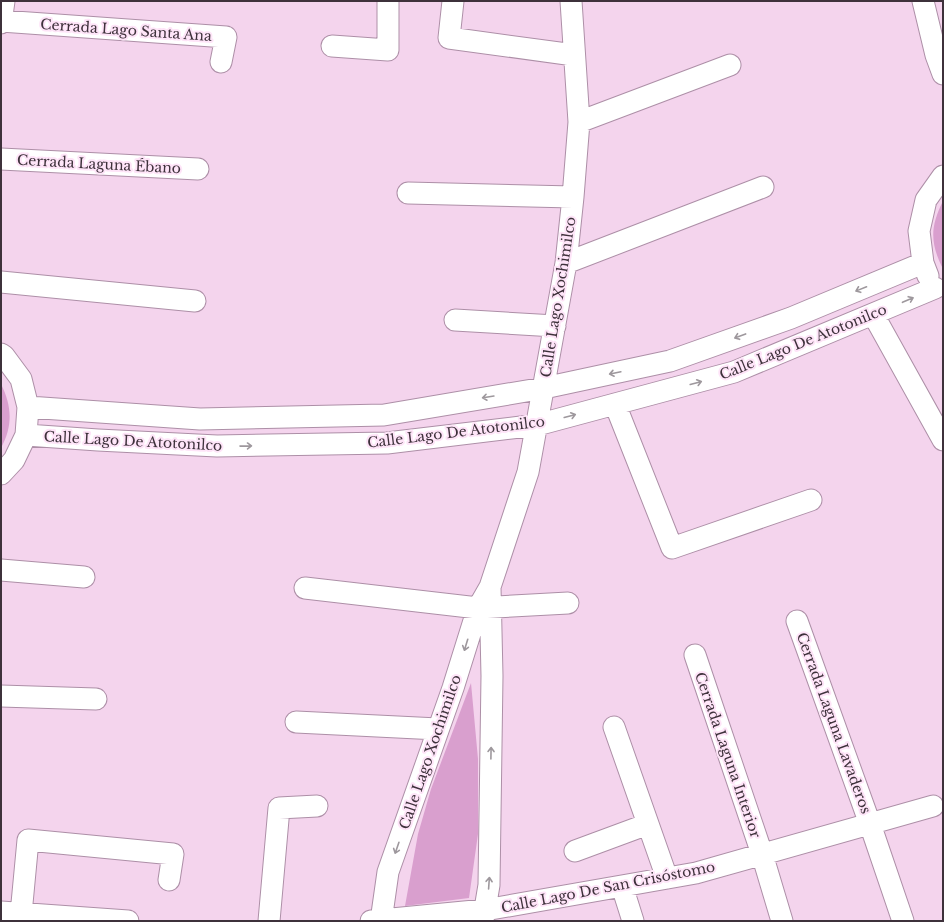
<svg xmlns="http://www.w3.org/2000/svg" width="944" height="922" font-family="'Libre Baskerville',serif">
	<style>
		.green { fill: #d99fce }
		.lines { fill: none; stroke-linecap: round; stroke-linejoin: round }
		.minor-casing { stroke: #ad8fa7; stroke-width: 23 }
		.minor { stroke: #fff; stroke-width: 21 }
		.oneway { stroke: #9e989d }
		.labels { text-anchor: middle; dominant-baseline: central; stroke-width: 4; stroke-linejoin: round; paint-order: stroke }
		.street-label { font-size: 14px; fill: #3e313b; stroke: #fee4f8 }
	</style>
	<rect width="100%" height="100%" fill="#f4d4ed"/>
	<!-- green -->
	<path class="green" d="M943,201V269C930,243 930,227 943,201Z
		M1,384C12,406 13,426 1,448Z
		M471,683L478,759V834L469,898L405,906L418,834L431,789Z"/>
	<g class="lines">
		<!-- minor casing -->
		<g class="minor-casing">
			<path id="minor" d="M453,1L449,38L574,55
				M923,1L936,55L943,74
				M1,21L226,37L221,62
				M1,23L4,1
				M332,46L388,50V1
				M579,122L730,65
				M1,159L198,169
				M408,193L573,197
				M566,263L763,187
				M928,276L923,263L919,231L926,200L943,176
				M1,282L195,301
				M873,314L943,440
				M455,320L555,326
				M1,354L4,356L21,379L28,407L26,435L14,460L1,474
				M615,404L672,548L811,500
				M28,407L200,419L384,415L544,388L670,361L791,318L923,263
				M26,435L98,440L217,446L387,443L537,425L734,372L935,288
				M1,570L84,577
				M305,588L478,608L568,603
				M797,621L870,824L903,921
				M695,655L762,854L782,921
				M1,696L96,699
				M296,722L438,729
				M614,727L667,878
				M575,851L648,824
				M622,886L633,921
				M1,912L128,921
				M21,914L28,840L173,854L169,880
				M269,921L279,808L317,806
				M371,921L485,910L696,873L933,806
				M381,921L388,872L453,688L478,608L490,587L528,472L566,263L573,197L579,122L571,1
				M483,921L489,885L492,676L490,587"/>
		</g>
		<!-- minor -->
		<use href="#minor" class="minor"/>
	</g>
	<!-- one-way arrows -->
	<defs><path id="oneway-shaft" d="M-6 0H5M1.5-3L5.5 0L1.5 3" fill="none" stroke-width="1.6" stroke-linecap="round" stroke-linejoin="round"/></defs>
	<g class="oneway">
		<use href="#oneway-shaft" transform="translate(861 289) rotate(158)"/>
		<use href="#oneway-shaft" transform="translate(908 300) rotate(-23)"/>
		<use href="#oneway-shaft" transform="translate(740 336) rotate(160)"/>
		<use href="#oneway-shaft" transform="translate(615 373) rotate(168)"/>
		<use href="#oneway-shaft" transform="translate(696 383) rotate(-15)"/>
		<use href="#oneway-shaft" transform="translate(488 397) rotate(171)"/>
		<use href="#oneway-shaft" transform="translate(570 416) rotate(-15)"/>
		<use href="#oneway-shaft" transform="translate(246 446) rotate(-1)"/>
		<use href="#oneway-shaft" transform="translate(466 645) rotate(107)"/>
		<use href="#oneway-shaft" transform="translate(491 753) rotate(-89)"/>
		<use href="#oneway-shaft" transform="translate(397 848) rotate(109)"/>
		<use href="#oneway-shaft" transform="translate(489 883) rotate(-86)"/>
	</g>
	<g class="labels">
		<!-- street labels -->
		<g class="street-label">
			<text transform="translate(126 30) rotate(4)">Cerrada Lago Santa Ana</text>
			<text transform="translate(99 164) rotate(3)">Cerrada Laguna Ébano</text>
			<text transform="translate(558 297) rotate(-81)">Calle Lago Xochimilco</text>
			<text transform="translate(803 342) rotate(-22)">Calle Lago De Atotonilco</text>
			<text transform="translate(456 432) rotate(-7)">Calle Lago De Atotonilco</text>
			<text transform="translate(133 441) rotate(3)">Calle Lago De Atotonilco</text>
			<text transform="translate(834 723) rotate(70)">Cerrada Laguna Lavaderos</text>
			<text transform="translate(430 752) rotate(-71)">Calle Lago Xochimilco</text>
			<text transform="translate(728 755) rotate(71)">Cerrada Laguna Interior</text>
			<text transform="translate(608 887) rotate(-11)">Calle Lago De San Crisóstomo</text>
		</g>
	</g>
	<!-- border -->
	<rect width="944" height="922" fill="none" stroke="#3e313b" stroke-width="4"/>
</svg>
